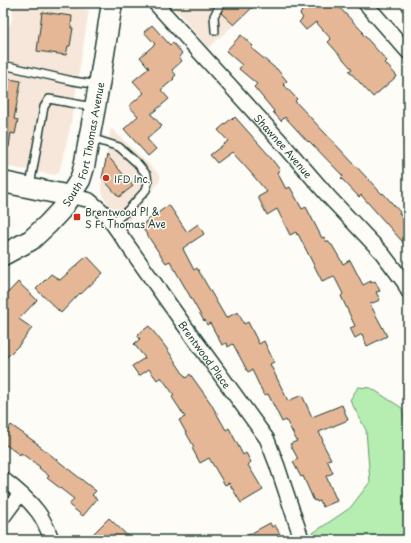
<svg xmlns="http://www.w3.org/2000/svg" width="411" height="543" font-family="'Playpen Sans',sans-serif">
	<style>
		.built { fill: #f6e7da }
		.green { fill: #b6edb0; stroke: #6a9572 }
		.building { fill: #e5b796; stroke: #1f3d34 }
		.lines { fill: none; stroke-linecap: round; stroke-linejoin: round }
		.lane-casing { stroke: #1f3d34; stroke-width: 10 }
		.street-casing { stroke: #1f3d34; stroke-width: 17 }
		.secondary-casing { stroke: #1f3d34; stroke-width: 23 }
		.lane { stroke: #fdfcf7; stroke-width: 7 }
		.street { stroke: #fdfcf7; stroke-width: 14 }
		.secondary { stroke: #fdfcf7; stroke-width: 20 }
		.poi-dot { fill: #c8321e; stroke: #fdfcf7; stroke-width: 1.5 }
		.labels { text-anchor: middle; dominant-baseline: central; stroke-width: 3; stroke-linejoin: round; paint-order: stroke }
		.street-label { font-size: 10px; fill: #1f3d34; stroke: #fdfcf7 }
		.poi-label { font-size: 10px; fill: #1f3d34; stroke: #fdfcf7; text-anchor: start }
	</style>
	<rect width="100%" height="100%" fill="#fdfcf7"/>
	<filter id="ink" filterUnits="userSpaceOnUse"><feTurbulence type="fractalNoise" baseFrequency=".025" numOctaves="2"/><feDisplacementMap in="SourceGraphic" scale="8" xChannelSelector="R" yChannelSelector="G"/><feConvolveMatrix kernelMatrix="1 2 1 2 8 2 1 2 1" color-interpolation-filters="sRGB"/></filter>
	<g filter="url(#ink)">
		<!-- built -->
		<path class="built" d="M14,3H50L89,10L70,128L59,172L55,175L3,166V29L11,24Z
			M170,3H258L208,48Z
			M111,128L160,175V181L124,227L104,198L101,187Z"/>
		<!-- green -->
		<path class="green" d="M358,387L371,388L402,408L407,432L408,434V540H311L310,535L350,508L370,482L366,430L350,400Z"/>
		<!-- building -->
		<path class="building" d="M226,3H257L234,25L221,13Z
			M295,3H335L363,32L362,33L387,61L385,63L397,76L373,97L349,71L352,69L328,42L331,39L316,22L306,30L299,22L303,18L300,14L302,11Z
			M42,12L72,16L71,28H73L70,46H68L66,55L37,51Z
			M152,25L170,45L173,43L182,53L179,57L182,61L172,70L176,75L173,78L174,79L161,90L169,99L151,114L162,126L147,139L156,149L148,156L124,129L138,116L129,106L144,93L133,81L149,68L140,57L155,44L144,32Z
			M241,35L253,46L251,48L275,68H276L287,81L283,84L297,99L295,101L382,194L383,193L400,212L399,213L408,223V248L361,195L359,197L341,178L343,176L309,141L308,142L285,117L281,121L273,112L274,111L254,87L257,84L239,69L242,65L226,51Z
			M3,78L21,81L14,119L18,120L15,134L11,133L9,147H3Z
			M235,117L267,153L280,170L277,172L286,189L290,187L302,209L306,207L322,238L324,237L327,242L328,241L331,245H332L343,264L350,260L363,285L371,281V283L375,281L380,291L376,292L380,300L370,304L387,336L367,346L362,334L355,338L350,328L355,326L341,296L343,294L334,276L322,281L298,234L297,235L296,232L290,235L277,209L267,215L258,197L267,192L251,173L232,152L217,163L210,155L228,141L218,130L232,118L233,119Z
			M107,155L133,186L119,197L102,178Z
			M169,205L187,232L198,224L204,234L183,248L184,251L194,270L197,268L226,318L238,312L244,324L248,322L259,344L264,341L274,362L270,364L288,401L302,395L312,417L342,405L348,420L319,432L323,441L322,442L331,459L327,460L333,473L326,476L337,501L323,507L320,501L317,502L316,500L314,501L303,476L301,477L293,462L298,459L290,444L297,441L286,420L282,422L268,394L264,395L252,370L248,372L233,344L228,347L227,343L222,345L210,323L207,325L205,320L204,321L170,261L166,263L141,226L145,223V222Z
			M87,256L103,273L81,294L80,293L61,313L36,289L51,274L60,280Z
			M18,282L37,300L19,319L32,328L20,344L3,361V298Z
			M149,326L165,346L186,378L190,374L210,402L226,430L229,428L243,455L246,453L251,462L248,465L263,490L241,503L229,483L225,485L209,458L200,463L192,448L194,447L179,420L185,417L172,397L174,395L161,377L157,380L149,369L139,376L132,366L145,358L134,344L140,339L137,335Z
			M11,425L38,444H37L96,491L92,495L97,499L83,516L69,505L74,499L47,478L49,476L39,468L40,467L21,453L20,455L3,443V437Z
			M109,518L132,540H100L93,534Z
			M270,523L272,527L275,525L280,534L277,536L280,540H239Z"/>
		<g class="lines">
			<!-- lane casing -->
			<g class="lane-casing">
				<path id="lane" d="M215,31L214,16L221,3
					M3,65L73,81L99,85
					M91,138L119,147L137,163L147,175L148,183L146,190L127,211L112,223
					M30,186L44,107L49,99L93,107"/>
			</g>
			<!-- street casing -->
			<g class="street-casing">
				<g id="street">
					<path id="s1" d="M155,3L283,144L329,197L382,253L404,282L408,291"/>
					<path d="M365,3L408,52"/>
					<path id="s2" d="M70,196L89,200L102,211L112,223L182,322L267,439L277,465L302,540"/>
					<path d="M3,479C15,488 29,500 38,512C44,520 48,530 52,540"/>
					<path d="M3,517L20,494"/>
				</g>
			</g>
			<!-- secondary casing -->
			<g class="secondary-casing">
				<g id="secondary">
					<path d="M3,182L70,196"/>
					<path id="s3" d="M3,255L31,240L48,224L61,210L80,180L84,167L99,85L112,3"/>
				</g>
			</g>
			<!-- lane -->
			<use href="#lane" class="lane"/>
			<!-- street -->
			<use href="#street" class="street"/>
			<!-- secondary -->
			<use href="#secondary" class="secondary"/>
		</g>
	</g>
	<!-- markers -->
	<g class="poi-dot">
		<circle cx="106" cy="178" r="4"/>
		<rect x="73" y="213" width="8" height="8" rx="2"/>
	</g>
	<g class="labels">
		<!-- street labels -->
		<g class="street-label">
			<text stroke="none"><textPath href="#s3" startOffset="145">South Fort Thomas Avenue</textPath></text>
			<text stroke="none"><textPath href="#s1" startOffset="192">Shawnee Avenue</textPath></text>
			<text stroke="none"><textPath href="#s2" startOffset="213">Brentwood Place</textPath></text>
		</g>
		<!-- poi labels -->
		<g class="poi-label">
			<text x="114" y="178">IFD Inc.</text>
			<text x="85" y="211">Brentwood Pl &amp;<tspan x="85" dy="12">S Ft Thomas Ave</tspan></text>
		</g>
	</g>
	<!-- margin -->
	<rect width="411" height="543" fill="none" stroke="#fdfcf7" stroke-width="16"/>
	<rect x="8" y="8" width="395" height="527" fill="none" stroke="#1f3d34" stroke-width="1.5" filter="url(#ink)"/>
</svg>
